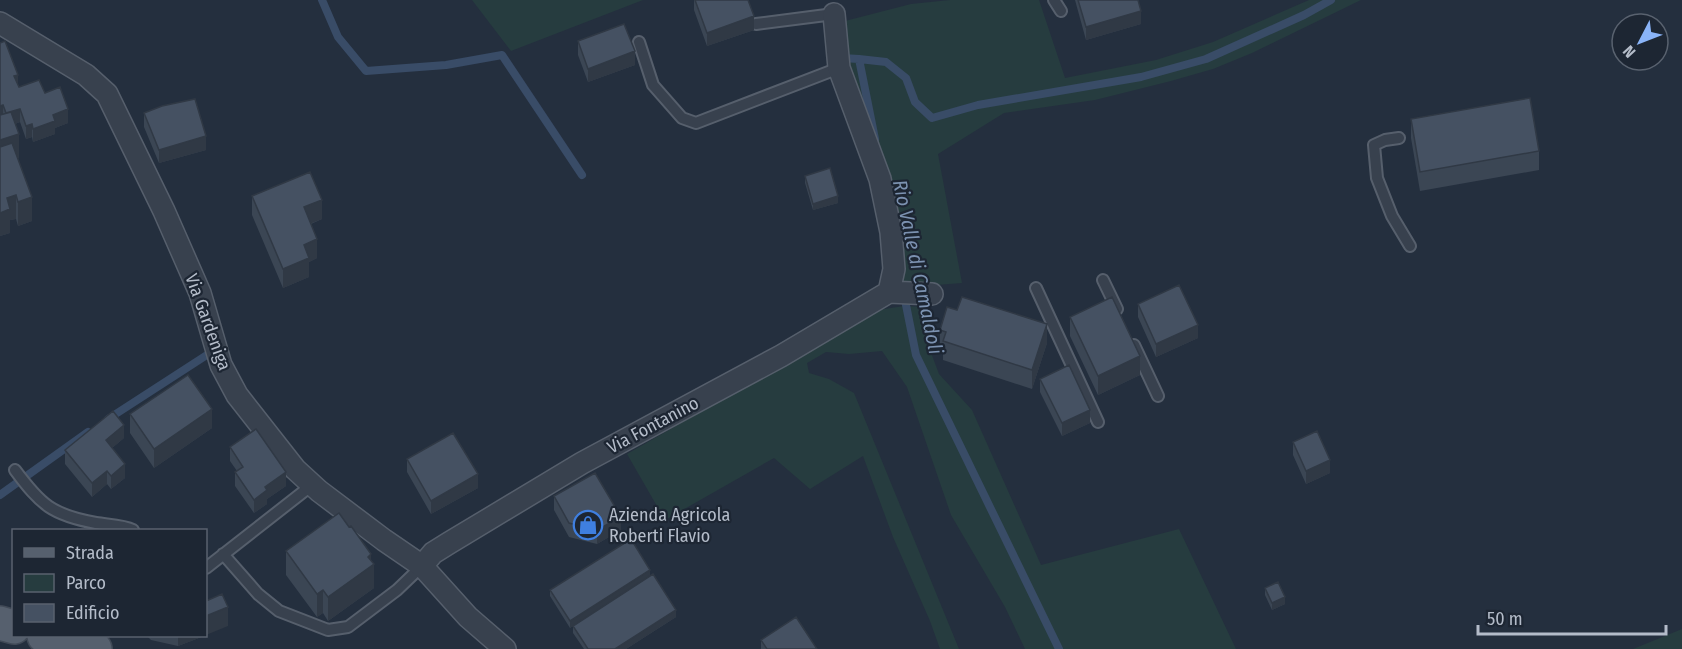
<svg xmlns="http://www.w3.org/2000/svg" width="1682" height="649" font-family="'Fira Sans Condensed',sans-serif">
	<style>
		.green { fill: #263c3f }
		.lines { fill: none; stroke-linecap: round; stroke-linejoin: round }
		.stream { stroke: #394c67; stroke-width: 8 }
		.service-casing { stroke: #565f6c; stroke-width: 14 }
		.minor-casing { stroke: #565f6c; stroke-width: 24 }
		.primary-casing { stroke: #414a57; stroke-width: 36 }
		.service { stroke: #38414e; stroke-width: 10 }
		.minor { stroke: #38414e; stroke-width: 21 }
		.primary { stroke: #56606e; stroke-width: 33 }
		.wall { fill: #3b4654 }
		.shaded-wall { fill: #303945 }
		.building { fill: #455162; stroke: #303945; stroke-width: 1.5 }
		.labels { text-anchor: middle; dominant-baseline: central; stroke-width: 4.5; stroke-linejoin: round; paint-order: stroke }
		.street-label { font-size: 18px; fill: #b4bcc9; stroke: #1d2633 }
		.poi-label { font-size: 18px; fill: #b4bcc9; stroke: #1d2633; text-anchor: start }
		.water-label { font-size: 20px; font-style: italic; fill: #7c92b1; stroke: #1d2633 }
	</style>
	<rect width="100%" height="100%" fill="#242f3e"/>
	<!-- green -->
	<path class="green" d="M472,0H643L511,51Z
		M950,0H1039L1065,78L1156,60L1213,42L1309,0H1361L1252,53L1213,69L1171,81L1095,100L1004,113L938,154L962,283L910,287L902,281L899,241L849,68L845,21L911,4Z
		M904,306L927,307L930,350L939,374L972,410L1041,565L1179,529L1236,649H1025L1005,607L951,515L907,387L882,351L849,354L826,352L807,363L809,373L829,379L854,393L959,649H940L930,621L893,537L863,456L810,489L774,458L665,520L627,454L878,310Z
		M1682,629V649H1633Z"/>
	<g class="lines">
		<!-- stream -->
		<path class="stream" d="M322,0L338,37L366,71L446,65L502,55L582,175
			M842,58L859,59L875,139
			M859,59L886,62L906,78L915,102L932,118L978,105L1141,77L1206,59L1304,15L1331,0
			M904,295L916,355L1059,649
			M108,419L213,351
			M0,495L88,432"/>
		<!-- service casing -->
		<g class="service-casing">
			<path id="service" d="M1054,0L1061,11
				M756,24L834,14
				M639,42L653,85L682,118L696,123L839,68
				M1399,138L1385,140L1374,145L1377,178L1392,216L1410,246
				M1103,280L1117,309
				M1036,288L1098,422
				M1134,345L1158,396
				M15,470C41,505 52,515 96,523C108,525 123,525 133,530
				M223,554L258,594L279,611L328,630L348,627L397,590L422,566
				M206,568L312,485"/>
		</g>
		<!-- minor casing -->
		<g class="minor-casing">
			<path id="minor" d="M834,14L839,68L880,179L891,232L894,269L889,292
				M0,23L86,75L107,94L164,211L200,293L221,365L237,395L295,469L319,491L384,540L422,566L468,617L505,649
				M422,566L433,553L449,543L582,463L781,356L889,292L932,294"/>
		</g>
		<!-- primary casing -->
		<g class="primary-casing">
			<path id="primary" d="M0,623L14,627
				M44,636L95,649"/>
		</g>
		<!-- service -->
		<use href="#service" class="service"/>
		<!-- minor -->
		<use href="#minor" class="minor"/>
		<!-- primary -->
		<use href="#primary" class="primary"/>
	</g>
	<!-- wall -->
	<path class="wall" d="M694,0H748L754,30L707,46L694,10Z
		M1075,0H1138L1141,24L1086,40Z
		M578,41L635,65L588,82L578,55Z
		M0,43L19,87L45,93L68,123L55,128V134L33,142L32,137L26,139L20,122L15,124L19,158H18L32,221L18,226L16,219L10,220V233L0,236Z
		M144,113L206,150L159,163L144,127Z
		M1411,119L1539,151V170L1420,191L1411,138Z
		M805,176L838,203L813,210L805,183Z
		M252,196L322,219L311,224L317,258L309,262V277L283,288L252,215Z
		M1138,304L1198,338L1156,357L1138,317Z
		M1070,317L1140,375L1098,395L1070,336Z
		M940,330L1047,343L1032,389L943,360V350L940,349Z
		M1040,379L1090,423L1062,436L1040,392Z
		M130,414L212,428L154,468L130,433Z
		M124,438L112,448L125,478L111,489L107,484L92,497L65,464V450Z
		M1293,442L1330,473L1306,484L1293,455Z
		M230,447L286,486L267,499V504L254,513L235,486V472L237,471L230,461Z
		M407,459L478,488L431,514L407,472Z
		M554,496L621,530L597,544L569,537L554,510Z
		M286,551L371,561L374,588L328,621L323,613L317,617L286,575Z
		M650,576L676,617L626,649H584L573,633V626L596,611L570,628L550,596V590Z
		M1265,588L1285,604L1272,610L1265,595Z
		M147,636H204L178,646L151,640Z
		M761,640L817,649H761Z"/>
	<!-- shaded-wall -->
	<path class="shaded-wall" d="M1141,11V24L1086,40V27Z
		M754,16V30L707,46V33Z
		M635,51V65L588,82V69Z
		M18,75V88L14,76Z
		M3,105V119L0,120V106Z
		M20,109V122L6,127V114Z
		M68,109V123L55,128V134L33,142V129L53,115Z
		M32,124V137L26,139V126Z
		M19,134V158L0,164V140Z
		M206,136V150L159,163V150Z
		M16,195V219L10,220V233L0,236V213L7,198Z
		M838,196V203L813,210V204Z
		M32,197V221L18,226V202Z
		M322,200V219L304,226V207Z
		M317,239V258L309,262V277L283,288V269L304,245Z
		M1047,324V343L1032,389V370Z
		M1198,325V338L1156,357V344Z
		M1140,356V375L1098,395V376Z
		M212,409V428L154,468V449Z
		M1090,410V423L1062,436V423Z
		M124,425V438L106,453V440Z
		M1330,460V473L1306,484V471Z
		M125,464V478L111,489V476Z
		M107,471V484L92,497V483Z
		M286,472V486L267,499V504L254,513V500L265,487Z
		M478,474V488L431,514V501Z
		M621,517V530L597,544V530Z
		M371,554V566L374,564V588L328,621V597Z
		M650,570V577L570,628V621Z
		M207,590V609L206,610V591Z
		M323,590V613L317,617V594Z
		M1285,597V604L1272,610V603Z
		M228,607V626L206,635V616Z
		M676,610V617L626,649H615Z
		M178,636H204L178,646Z"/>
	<!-- building -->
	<path class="building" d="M695,0H748L754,16L707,33Z
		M1078,0H1138L1141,11L1086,27Z
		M624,24L635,51L588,69L578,41Z
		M5,41L18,75L14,76L19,87L39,80L45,93L60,87L68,109L53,115L55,121L33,129L32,124L26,126L20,109L6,113L3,105L0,106V43Z
		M1530,98L1539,151L1420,172L1411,119Z
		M195,99L206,136L159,150L144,113L162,106Z
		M11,112L19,134L0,140V115Z
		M12,143L32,197L18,202L16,195L7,198L10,209L0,213V147Z
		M830,168L838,196L813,204L805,176Z
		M310,172L322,200L304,207L317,239L304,245L309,258L283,269L252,196Z
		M1179,285L1198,325L1156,344L1138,304Z
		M962,297L1047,324L1032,370L943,341L946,332L940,330L947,307L957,310Z
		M1112,297L1140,356L1098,376L1070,317Z
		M1069,365L1090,410L1062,423L1040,379Z
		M188,375L212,409L154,449L130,414Z
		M113,411L124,425L106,440L125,464L111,476L107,471L92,483L65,450Z
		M256,429L286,472L265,487L267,490L254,500L235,472L243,467L230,447Z
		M1317,431L1330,460L1306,471L1293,442Z
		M453,433L478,474L431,501L407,459Z
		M595,473L621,517L597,530L569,523L554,496Z
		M339,513L349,527L351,526L371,554L368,557L374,564L328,597L323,590L317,594L286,551Z
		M631,539L650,570L570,621L550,590Z
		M653,574L676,610L615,649H588L573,626Z
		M1278,582L1285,597L1272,603L1265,588Z
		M222,594L228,607L206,616V601Z
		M796,617L817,649H767L761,640Z"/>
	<!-- icons -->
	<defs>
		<g id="shop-ring" transform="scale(1.5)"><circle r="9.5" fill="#1d2633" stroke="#3f7fe0" stroke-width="1.5"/><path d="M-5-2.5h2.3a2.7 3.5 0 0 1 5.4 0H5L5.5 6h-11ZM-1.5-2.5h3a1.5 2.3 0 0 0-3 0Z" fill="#3f7fe0"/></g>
	</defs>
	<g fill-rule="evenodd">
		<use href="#shop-ring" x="588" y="525"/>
	</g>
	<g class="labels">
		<!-- street labels -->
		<g class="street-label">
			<text transform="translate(208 322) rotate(70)">Via Gardeniga</text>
			<text transform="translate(653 425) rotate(-28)">Via Fontanino</text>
		</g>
		<!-- poi labels -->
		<g class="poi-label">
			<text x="609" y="515">Azienda Agricola<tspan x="609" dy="21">Roberti Flavio</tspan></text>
		</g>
		<!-- water labels -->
		<g class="water-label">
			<text transform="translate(918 267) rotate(78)">Rio Valle di Camaldoli</text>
		</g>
	</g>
	<!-- legend -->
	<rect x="12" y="529" width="195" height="108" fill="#1d2633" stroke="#59626f" stroke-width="1.5"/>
	<rect x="24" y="548" width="30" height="9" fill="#56606e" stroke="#59626f" stroke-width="1.5"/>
	<text x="66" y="559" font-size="18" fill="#b4bcc9">Strada</text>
	<rect x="24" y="574" width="30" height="18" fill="#263c3f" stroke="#59626f" stroke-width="1.5"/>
	<text x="66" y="589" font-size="18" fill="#b4bcc9">Parco</text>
	<rect x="24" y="604" width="30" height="18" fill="#455162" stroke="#59626f" stroke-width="1.5"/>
	<text x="66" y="619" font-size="18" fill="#b4bcc9">Edificio</text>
	<!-- north arrow -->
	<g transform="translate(1640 42) rotate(228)"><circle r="28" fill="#1d2633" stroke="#59626f" stroke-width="1.5"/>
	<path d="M0-4.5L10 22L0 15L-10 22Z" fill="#8ab4f8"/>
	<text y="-9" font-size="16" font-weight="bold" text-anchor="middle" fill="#b4bcc9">N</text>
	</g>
	<!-- scale -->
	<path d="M1478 625v9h188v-9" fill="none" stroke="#b4bcc9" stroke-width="3"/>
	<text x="1487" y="625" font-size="18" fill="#b4bcc9" stroke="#1d2633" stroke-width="4.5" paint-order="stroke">50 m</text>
</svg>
